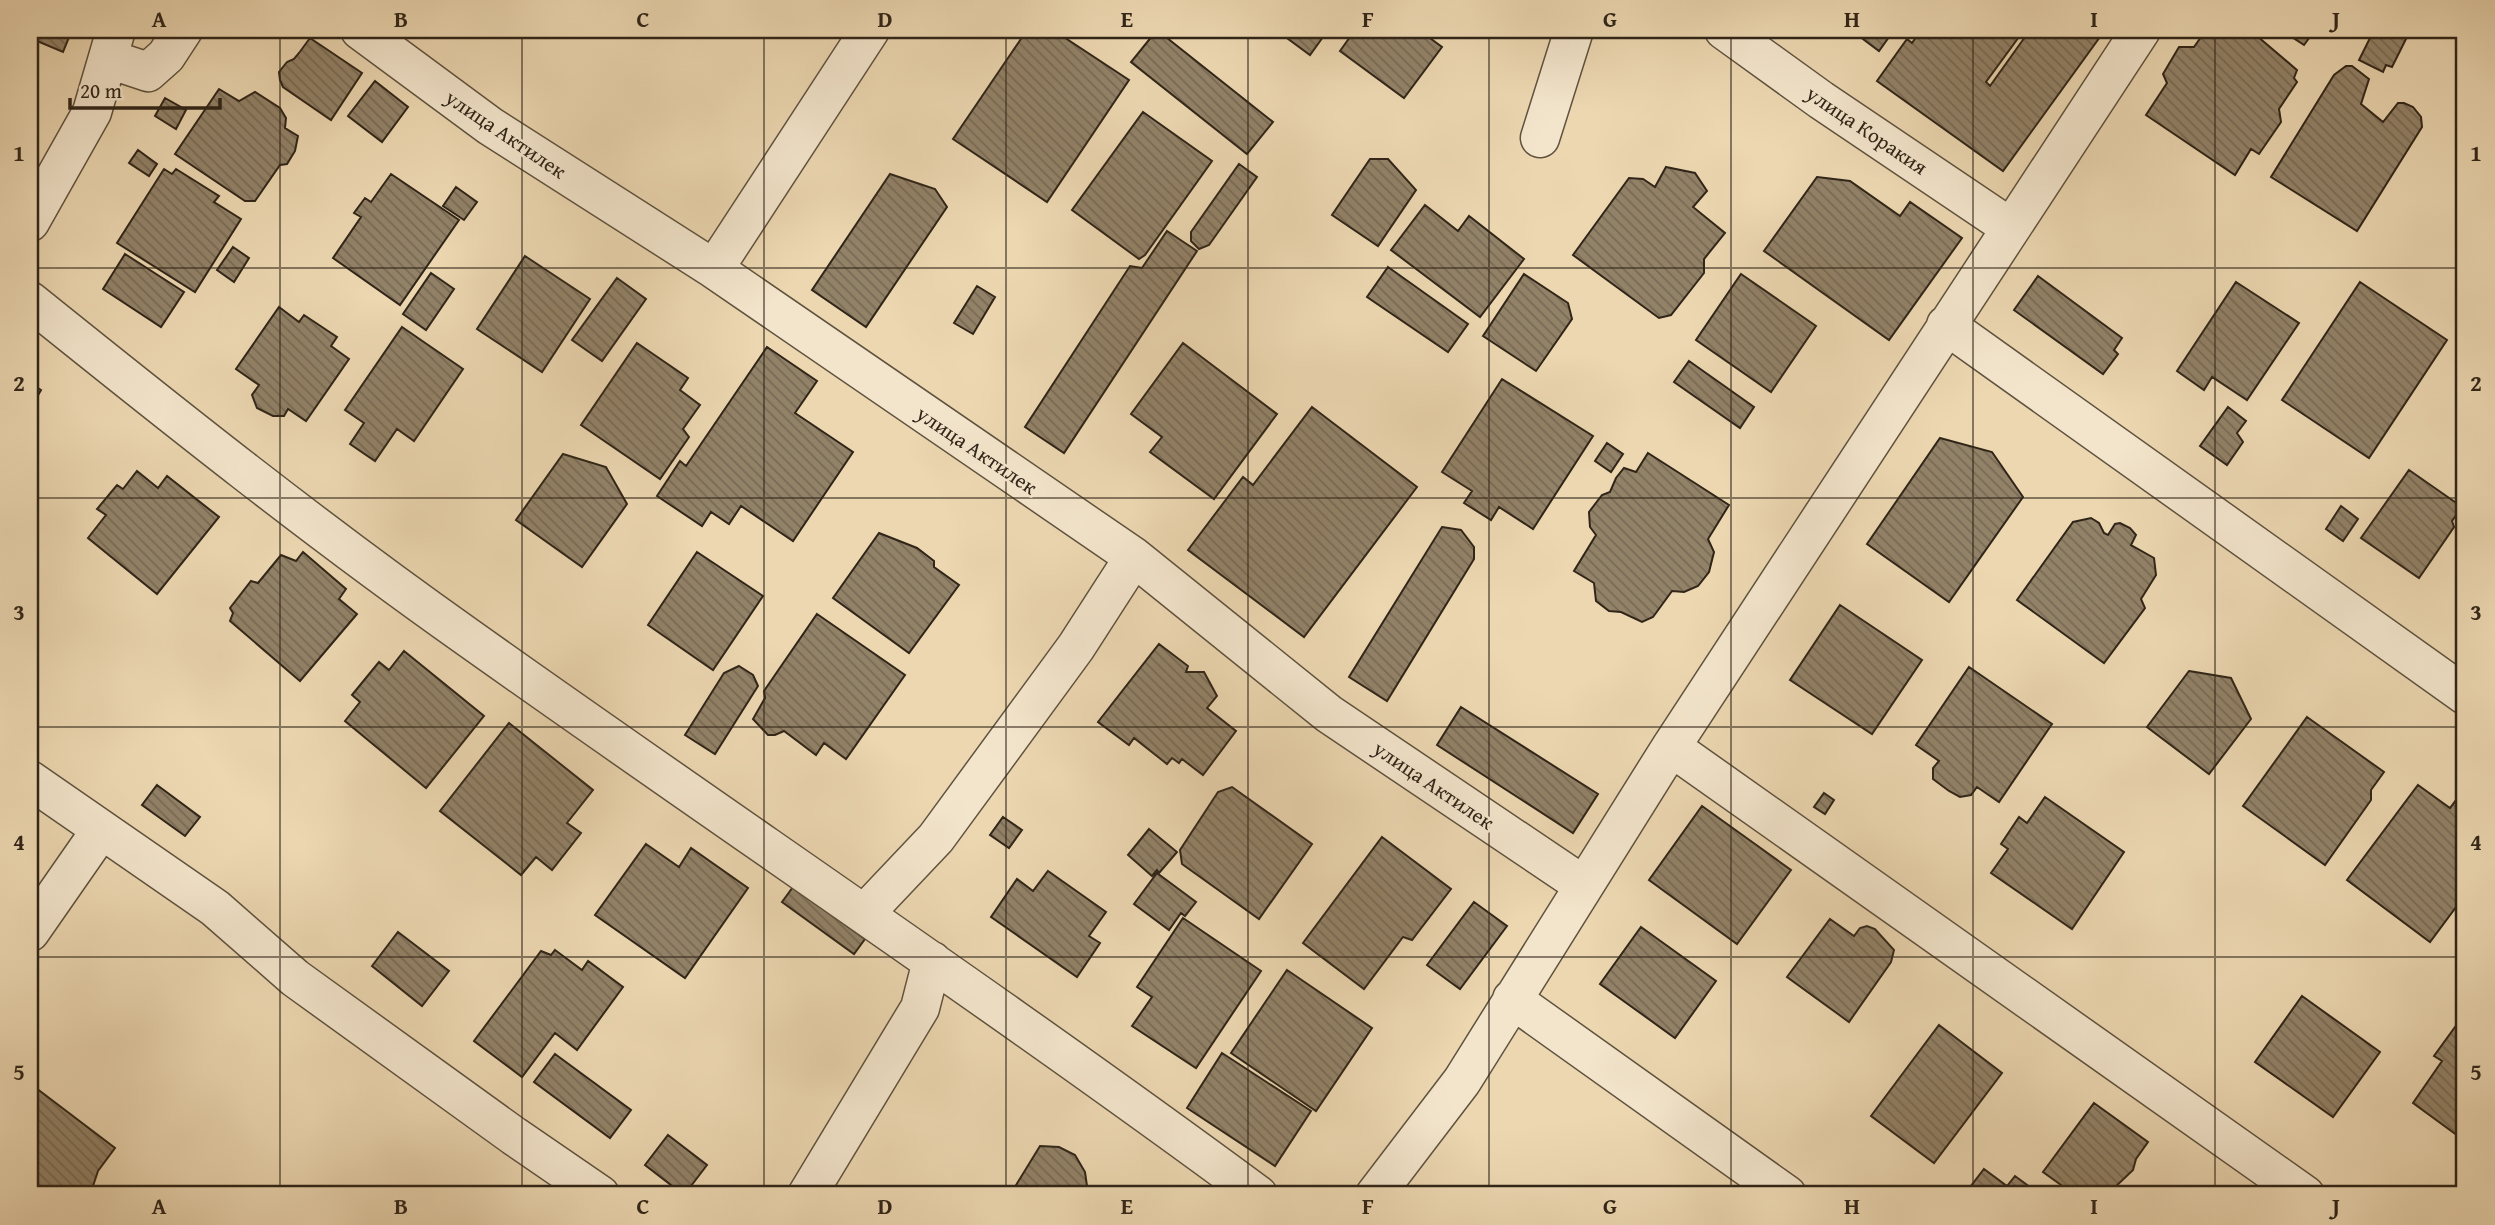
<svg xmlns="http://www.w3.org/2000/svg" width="2495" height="1225" font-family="'Gentium Book Plus',serif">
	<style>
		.building { fill: url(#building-back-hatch); stroke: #302518; stroke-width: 2 }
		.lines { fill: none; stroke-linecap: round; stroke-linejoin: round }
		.minor-casing { stroke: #5f523e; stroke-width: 41 }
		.minor { stroke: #f3e5cc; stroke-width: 38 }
		.grid { fill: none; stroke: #302518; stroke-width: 2; stroke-opacity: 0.55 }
		.labels { text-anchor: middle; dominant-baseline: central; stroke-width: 5; stroke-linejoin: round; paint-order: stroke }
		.street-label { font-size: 21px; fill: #302518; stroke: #f3e5cc }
		.neatline { fill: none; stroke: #302518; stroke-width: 2.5 }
		.grid-label { font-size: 23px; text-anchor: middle; font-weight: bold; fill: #302518 }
	</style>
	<defs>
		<pattern id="building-back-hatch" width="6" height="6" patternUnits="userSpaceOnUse" patternTransform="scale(1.75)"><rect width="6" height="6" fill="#928268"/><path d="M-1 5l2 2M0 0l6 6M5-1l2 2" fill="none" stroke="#786a55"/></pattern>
	</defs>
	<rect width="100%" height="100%" fill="#ecd7b1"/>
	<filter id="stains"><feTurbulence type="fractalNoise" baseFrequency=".00286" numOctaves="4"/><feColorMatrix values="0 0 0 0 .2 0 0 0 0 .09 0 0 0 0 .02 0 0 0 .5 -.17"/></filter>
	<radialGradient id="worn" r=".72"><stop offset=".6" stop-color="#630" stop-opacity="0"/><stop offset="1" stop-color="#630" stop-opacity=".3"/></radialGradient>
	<!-- building -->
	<path class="building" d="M30,30H72L63,52L30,38Z
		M1027,30H1053L1129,80L1047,202L953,139Z
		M1157,30L1273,122L1247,154L1131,62Z
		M1276,30H1328L1310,55Z
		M1355,30H1419L1442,47L1404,98L1340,51Z
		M1851,30H1894L1879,51Z
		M1921,30H2024L1986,82L1990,86L2030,30H2105L2003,171L1877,81L1907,39L1912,43Z
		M2206,30H2256L2257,36L2297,70L2294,78L2297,82L2279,109L2281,122L2259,154L2251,149L2235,175L2146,115L2167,83L2163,74L2179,47H2194Z
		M2281,30H2315L2304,45Z
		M2374,30L2410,31L2392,67L2386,65L2383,72L2359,60Z
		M310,38L362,73L331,120L283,87L280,80L279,72L287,62L294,59L299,53Z
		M2346,66H2352L2369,79L2361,104L2383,122L2398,103H2404L2413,107L2421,117L2422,127L2357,231L2271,177L2334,75Z
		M375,81L408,107L382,142L348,116Z
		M219,89L239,101L255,92L280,108L286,118L285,128L298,136L295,151L287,164L280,165L255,201H245L175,154Z
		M165,98L186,110L176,129L155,116Z
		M1143,112L1212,161L1145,255L1139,259L1072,210Z
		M138,150L157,164L149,176L129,163Z
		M1370,159H1388L1416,190L1378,246L1332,215Z
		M1239,164L1257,177L1209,245L1199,249L1191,241V232Z
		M1666,167L1695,173L1707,191L1693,207L1725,233L1704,259V273L1671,315L1659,318L1573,255L1629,178L1643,179L1655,187Z
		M164,169L172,174L176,169L219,196L214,202L241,219L195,292L117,243Z
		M391,174L459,220L400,305L333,258L361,217L354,213L365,198L371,202Z
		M890,174L935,189L947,207L866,327L812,290Z
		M1817,177L1850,181L1900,216L1910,202L1962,238L1889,340L1764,251Z
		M456,187L477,202L464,220L443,206Z
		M1425,205L1458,231L1469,216L1524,259L1480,317L1391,250Z
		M1167,231L1197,251L1064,453L1025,427L1130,266L1142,268Z
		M233,247L249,258L234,282L217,270Z
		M125,254L184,292L161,327L103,289Z
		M525,256L590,299L542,372L477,329Z
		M1388,267L1468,324L1448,352L1367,297Z
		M431,273L454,289L426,330L403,314Z
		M1524,274L1568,303L1572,319L1536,371L1483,336Z
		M1741,274L1816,326L1771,392L1696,340Z
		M2038,276L2122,338L2114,350L2118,354L2103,374L2014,310Z
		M617,278L646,299L602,361L572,340Z
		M2236,282L2299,323L2247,400L2212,377L2204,390L2177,371Z
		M2360,282L2447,340L2369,458L2282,400Z
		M977,286L995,297L973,334L954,323Z
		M279,307L299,322L304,315L337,337L331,346L349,359L306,421L288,409L284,416H273L257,408L252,395L259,385L236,369Z
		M402,327L463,369L414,441L397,429L375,461L350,444L364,423L345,410Z
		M637,343L688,378L680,390L700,405L683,429L689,437L660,479L581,425Z
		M1183,343L1277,414L1214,499L1150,452L1162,437L1131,414Z
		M767,347L817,381L795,413L853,452L793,541L741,506L729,524L711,512L702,526L657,496L680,461L686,466Z
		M1689,361L1754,407L1740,428L1674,382Z
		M1502,379L1593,436L1533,529L1499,507L1491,520L1464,503L1472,491L1442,472Z
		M30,383L41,390L30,409Z
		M1312,407L1417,487L1304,637L1188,550L1243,477L1253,485Z
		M2228,407L2246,421L2237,433L2243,442L2227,465L2200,446Z
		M1940,438L1992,452L2023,497L1949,602L1867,544Z
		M1607,443L1623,454L1611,472L1595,461Z
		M1648,453L1729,505L1708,539L1714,552L1709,572L1698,586L1684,592L1672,591L1653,617L1642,622L1621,612L1609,611L1596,601L1594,583L1574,571L1596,535L1590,527L1589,512L1602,495L1610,492L1616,478L1624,468L1636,472Z
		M563,454L606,467L627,504L582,567L516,520Z
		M2409,470L2462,507L2452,521L2454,527L2419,578L2361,538Z
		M137,471L158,488L167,476L219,517L157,594L88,538L106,515L97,509L117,485L123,489Z
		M2341,506L2358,519L2343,541L2326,529Z
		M2091,518L2099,523L2104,533L2108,535L2115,524L2120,523L2130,528L2136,535L2131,545L2154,558L2156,575L2141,599L2145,608L2104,663L2017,600L2073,522Z
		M1442,527L1461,530L1474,547V559L1387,701L1349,677Z
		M879,533L917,548L934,561V567L959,585L909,653L833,598Z
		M303,552L346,589L339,599L357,614L300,681L230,621L233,613L230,608L251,581L258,583L281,555L296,561Z
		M697,552L763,596L713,670L648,625Z
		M1840,605L1922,660L1872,734L1790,680Z
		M817,614L905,675L846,759L824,743L816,755L784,731L775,735H768L753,719L765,698L764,691Z
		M1159,644L1188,666L1186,672H1204L1217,696L1207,708L1236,731L1203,775L1182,759L1179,763L1172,758L1167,764L1134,738L1129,745L1098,722Z
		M404,651L484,716L426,788L345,721L360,702L352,695L379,662L389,670Z
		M739,666L753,675L758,686L715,754L685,735L724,673Z
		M1969,667L2052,724L1999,802L1977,787L1971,795L1960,797L1949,791L1933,779V768L1939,761L1916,745Z
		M2189,671L2231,678L2251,719L2209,774L2147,727Z
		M1461,707L1598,794L1573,833L1437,745Z
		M2307,717L2384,772L2371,790V800L2325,865L2243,806Z
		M509,723L593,790L567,823L581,833L552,870L536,857L521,875L440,811Z
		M157,785L200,817L185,836L142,805Z
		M2418,785L2450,808L2465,788V895L2430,942L2347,880Z
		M1232,787L1312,844L1259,919L1182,864L1180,850L1218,792Z
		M1824,793L1834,800L1825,814L1814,807Z
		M2045,797L2124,852L2072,929L1991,873L2008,849L2001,844L2019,817L2027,823Z
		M1702,806L1791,870L1737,944L1649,880Z
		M1003,817L1022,830L1009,848L990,835Z
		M1149,829L1177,852L1159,873L1157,870L1152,876L1128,855Z
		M1382,837L1451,889L1412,940L1403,937L1364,989L1303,943Z
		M646,844L679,867L691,848L748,888L685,978L595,915Z
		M1048,871L1106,912L1089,936L1100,943L1077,977L991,917L1017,879L1033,891Z
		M1157,873L1196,902L1185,916L1181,913L1169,930L1134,904Z
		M793,887L865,939L854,954L782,902Z
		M1474,902L1507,926L1460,989L1427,965Z
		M1183,918L1261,971L1196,1068L1132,1026L1152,997L1137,987Z
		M1830,919L1854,936L1860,928L1867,926L1875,929L1894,950L1891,962L1849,1022L1787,977Z
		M1641,927L1716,981L1675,1038L1600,984Z
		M398,932L449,971L422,1006L372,966Z
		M555,950L582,970L588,961L623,987L577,1050L555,1033L522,1077L474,1041L541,951L551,955Z
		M1287,970L1372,1028L1316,1111L1231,1053Z
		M2302,996L2380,1052L2333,1117L2255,1062Z
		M2463,1016L2465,1018V1141L2413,1103L2442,1061L2434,1056Z
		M1939,1025L2002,1073L1934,1163L1871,1116Z
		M1222,1053L1311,1111L1275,1166L1187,1108Z
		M555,1054L631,1110L610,1138L534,1082Z
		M36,1088L115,1148L98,1171L92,1189L88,1195H30V1096Z
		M2094,1103L2148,1142L2136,1159L2133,1170L2112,1190L2102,1191L2099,1195H2075L2043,1172Z
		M668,1135L707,1165L684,1195L645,1165Z
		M1040,1146L1059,1147L1075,1155L1085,1172L1087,1186H1105L1115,1195H1010Z
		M1984,1169L2007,1186L2015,1176L2041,1195H1964Z"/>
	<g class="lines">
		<!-- minor casing -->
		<g class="minor-casing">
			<path id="minor" d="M360,30L490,126L714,269L1134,557L1329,714L1583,885
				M1724,30L1821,100L2011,228
				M109,59L148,72L166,56L183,30
				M1540,138L1574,30
				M30,222L92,112L116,30
				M714,269L870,30
				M30,301C173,416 316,530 466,636C729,823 998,1003 1258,1195
				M1946,325L2465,695
				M1671,747L2305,1195
				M30,780L215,908L295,978L514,1136L600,1195
				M864,914L936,838L1076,647L1134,557
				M30,932L101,830
				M1512,999L1787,1195
				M807,1195L920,1008L932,961
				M1375,1195L1462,1081L1671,747L2141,30"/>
		</g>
		<!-- minor -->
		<use href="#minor" class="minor"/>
	</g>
	<!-- grid -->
	<path class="grid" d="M280,30V1195M522,30V1195M764,30V1195M1006,30V1195M1248,30V1195M1489,30V1195M1731,30V1195M1973,30V1195M2215,30V1195M30,268H2465M30,498H2465M30,727H2465M30,957H2465"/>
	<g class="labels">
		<!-- street labels -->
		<g class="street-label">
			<text transform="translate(1867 130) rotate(34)">улица Коракия</text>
			<text transform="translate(506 134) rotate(34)">улица Актилек</text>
			<text transform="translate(977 450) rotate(34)">улица Актилек</text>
			<text transform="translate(1434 785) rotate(34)">улица Актилек</text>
		</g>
	</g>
	<!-- margin -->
	<rect width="2495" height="1225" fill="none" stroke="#ecd7b1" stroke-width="77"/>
	<!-- scale -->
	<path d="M70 98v10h150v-10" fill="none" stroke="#302518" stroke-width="3.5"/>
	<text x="80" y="98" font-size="21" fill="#302518" stroke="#f3e5cc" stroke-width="5" paint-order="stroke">20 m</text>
	<rect x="38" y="38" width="2418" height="1148" class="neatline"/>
	<g class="grid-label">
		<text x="159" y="27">A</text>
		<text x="401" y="27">B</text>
		<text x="643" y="27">C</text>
		<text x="885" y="27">D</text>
		<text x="1127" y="27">E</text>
		<text x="1368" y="27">F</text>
		<text x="1610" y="27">G</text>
		<text x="1852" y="27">H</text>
		<text x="2094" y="27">I</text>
		<text x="2336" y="27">J</text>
		<text x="19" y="161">1</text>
		<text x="2476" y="161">1</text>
		<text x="19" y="391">2</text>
		<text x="2476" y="391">2</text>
		<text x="19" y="620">3</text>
		<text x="2476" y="620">3</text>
		<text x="19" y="850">4</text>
		<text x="2476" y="850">4</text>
		<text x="19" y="1080">5</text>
		<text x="2476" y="1080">5</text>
		<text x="159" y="1214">A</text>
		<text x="401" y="1214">B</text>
		<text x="643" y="1214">C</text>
		<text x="885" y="1214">D</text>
		<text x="1127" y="1214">E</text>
		<text x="1368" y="1214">F</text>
		<text x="1610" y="1214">G</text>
		<text x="1852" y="1214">H</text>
		<text x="2094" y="1214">I</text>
		<text x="2336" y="1214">J</text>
	</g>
	<rect width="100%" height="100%" filter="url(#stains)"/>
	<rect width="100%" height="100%" fill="url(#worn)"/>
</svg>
